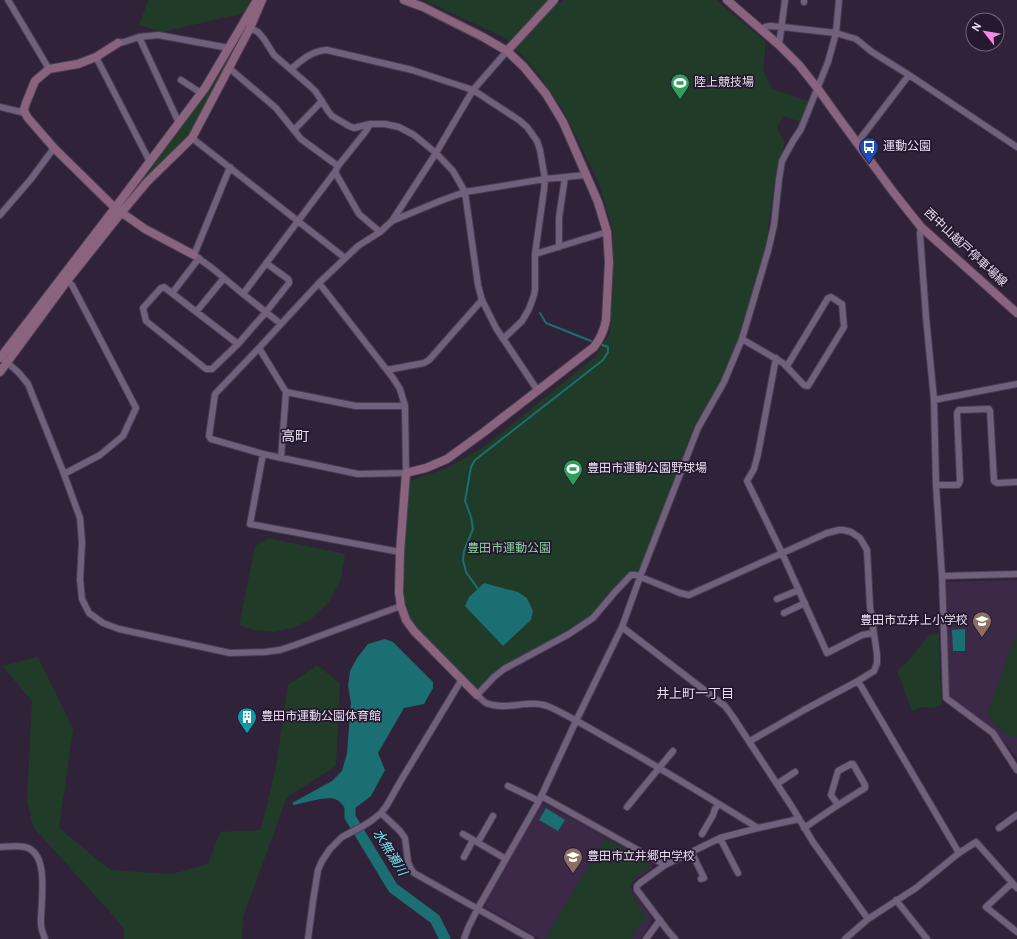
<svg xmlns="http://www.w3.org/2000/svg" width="1017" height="939" font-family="Overpass,'Noto Sans JP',sans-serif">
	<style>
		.built { fill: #3b2947 }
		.green { fill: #213b29 }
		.water { fill: #1b6e72 }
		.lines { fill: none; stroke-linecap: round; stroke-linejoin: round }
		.stream { stroke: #1b6e72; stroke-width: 2 }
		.river { stroke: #1b6e72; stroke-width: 11 }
		.street-casing { stroke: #493d51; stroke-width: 8 }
		.secondary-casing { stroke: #493d51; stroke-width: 10 }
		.street { stroke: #70607c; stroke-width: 6 }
		.secondary { stroke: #8a637e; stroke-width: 8 }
		.labels { text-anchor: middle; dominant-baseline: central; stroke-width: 3.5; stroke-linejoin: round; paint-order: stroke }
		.poi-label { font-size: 12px; fill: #e6dded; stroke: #26182f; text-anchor: start }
		.street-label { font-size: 12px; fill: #e6dded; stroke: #26182f }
		.park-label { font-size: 12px; fill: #87d29e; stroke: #26182f }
		.neighbourhood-label { font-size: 13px; fill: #e6dded; stroke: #26182f }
		.water-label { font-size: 13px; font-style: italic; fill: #74e8ef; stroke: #26182f }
		.quarter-label { font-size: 14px; fill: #e6dded; stroke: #26182f }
	</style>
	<rect width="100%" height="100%" fill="#302239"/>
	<!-- built -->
	<path class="built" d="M1017,580V758L995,730L949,695L945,582Z
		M544,803L652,863V868L635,880L632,883L631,887L632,891L651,917V923L640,939H540L487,908L485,903L541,805Z"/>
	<!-- green -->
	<path class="green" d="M148,0H250L244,13L162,32L139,25Z
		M424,0H556L560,3L564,0H716L766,42L763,69L772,89L808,101L801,122L783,116L777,127L785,143L776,172L765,250L740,341L719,387L693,428L641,573L633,572L588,621L508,669L476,691L412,623L402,596L409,481L447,468L485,446L596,356L610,333L613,283V231L599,184L562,108L537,72L507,39Z
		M258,3L242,36L191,131L179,147L126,200Z
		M268,538L345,554L341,579L329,602L310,620L292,628L274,632L254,630L239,625L255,546Z
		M1017,632V738C1001,731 997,727 987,714Z
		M939,633L940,678L942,705L933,708L923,707L912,711L897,670C910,661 919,647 928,635Z
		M38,657L73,729L59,828L110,870L172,874L208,864L220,832L261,830L276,766L288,685L317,665L340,683L336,766L287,797L243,917L242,939H124V929L109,911L33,827L27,801L32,701L2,666Z
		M605,838L650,864V867C642,873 629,879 630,891L645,915V918L631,939H545Z"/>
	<!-- water -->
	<path class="water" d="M484,583L518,592L527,598L533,611L531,620L503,646L465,606L469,597Z
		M965,629V651H953L952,630Z
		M385,639L393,642L433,682V688L424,704L404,708L378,753L385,770L371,796L354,809L346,810C343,805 340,801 335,799C327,796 303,803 294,805L292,803L332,781L342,771L347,753L351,703L348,686L350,671L357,658L368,644Z
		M546,808L565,820L558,831L539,820Z"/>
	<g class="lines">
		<!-- stream -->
		<path class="stream" d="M540,313L546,323L596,343
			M478,589L466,572L463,560L464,551L473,529L471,517L465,501L471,467L475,460L603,360L608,352V347L600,344"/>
		<!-- river -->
		<path class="river" d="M350,796V817L393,888L435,919L445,939"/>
		<!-- street casing -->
		<g class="street-casing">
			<path id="street" d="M8,0L49,69
				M804,2V0
				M250,28L258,32L264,39L274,55L310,86L316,92L328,111L332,116L349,126L354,128L370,124H385L399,127L414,135L436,153L453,171L465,192L478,285L482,300L496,328L538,391
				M763,30L765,27L770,26L782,27L836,33L856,39L872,52L909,75L1017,147
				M139,37L179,123
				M118,43L124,42L139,37L158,35L229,48
				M779,45L785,0
				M96,57L150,162
				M229,68L276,108L301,139L338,166
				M291,69C302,60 311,51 327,50L412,70L473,90L519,120L527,127L537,141L540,150L545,179L544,190L535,254V289L534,295L529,309L522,321L503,339
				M181,80L201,93
				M0,107L25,113
				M294,130L322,101
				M192,138L345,258
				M857,143L909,75
				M230,167L194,255L212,268L243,294L281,324
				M335,172L359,214L380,232
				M0,215L31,179L54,148
				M392,221L440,201L465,192L545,179L586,175
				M921,227L920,234L926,317L934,400L936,485L942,576L946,698L993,733L1017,770
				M559,247V218L565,177
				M535,254L607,232
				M319,283L393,378L400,389L405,406L406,473L358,474L263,454L211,439L209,436L215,394L259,348L281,324L319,283L358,246L380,232L392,221L436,153L473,90L507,51
				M173,292L199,258
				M243,294L335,172L338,166L366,131L370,124
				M196,312L224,278
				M742,339L783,363L804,385L808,386L844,327L842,304L831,297L828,298L787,366
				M238,344L164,287L161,288L143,308L146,321L206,369H212L238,344L266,312L289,283V281L288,279L266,263
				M259,348L286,392L281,458
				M0,356L19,373L28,384L64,474L80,518L82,542L80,580L82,599L89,613L103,623L119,629L230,653L265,652L280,650L295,645L401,606
				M776,358L758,454L754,469L747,481L782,553L827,653L862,635L873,633
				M387,370L424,363L429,360L482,300
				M286,392L356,406H405
				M934,400L1017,384
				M263,454L250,524L400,552
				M64,474L100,455L123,436L136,408L72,285L67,281
				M936,485H958L960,481L957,413L959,410L989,409L990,411L994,481L997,483L1017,482
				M942,576L1017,574
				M777,599L799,590
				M784,613L805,603
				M622,627L725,706L733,717L792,807L813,842L868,919
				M858,681L959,853
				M750,741L804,710L858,681L874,671L876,666L877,663V654L870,607L867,550L860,538L851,532L843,530H839L827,533L689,595L680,593L636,575H631L615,592L593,618L569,634L504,669L494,677L477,695C480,698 483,701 486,703C508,712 529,697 552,708C579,721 604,737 630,751C673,776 716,802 758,828
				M851,764H853L865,785V788L838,805L831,795L838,771Z
				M777,784L795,772
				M508,786L539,801
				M541,796L665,865
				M627,807L673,751
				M381,813L400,831L405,838L408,862L411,869L414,873L531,939
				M804,828L838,805
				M999,828L1017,815
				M463,834L506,859
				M702,834L713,815L715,809L719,804
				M720,838L738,873
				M478,842L493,816
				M0,847C8,847 17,845 25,847C51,853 40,905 41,924C41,929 43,934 45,939
				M692,853L704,878L701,879
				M464,857L473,840
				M1012,883L986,907L1017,932
				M896,900L927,939
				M308,939L313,901L318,870L322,861L330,849L342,837L363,826L371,821L381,813L387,805L400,782L462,679
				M464,939L468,928L478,908L539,801L576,721L622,627L640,577L698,428L724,382L742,339L768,251L774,225L779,179L782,161L793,141L801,129L828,62L836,33L839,0
				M646,939L660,920
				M675,939L668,931L637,890V886L640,883L665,865L720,838L758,828L799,819
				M845,939L868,919L916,888L959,853L976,842L1017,888"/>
		</g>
		<!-- secondary casing -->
		<g class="secondary-casing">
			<path id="secondary" d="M404,0L423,7L483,37L507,51L524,67L546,94L563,122L598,202L607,232L609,262L606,320C604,331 601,338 594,347L484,432L447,459L426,468L406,473L400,552L399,593L401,606L406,620L414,631L477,695
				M727,0L779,45L799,65L818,89L838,117L894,193L921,227L1017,313
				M118,43L96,57L78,64L49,69L35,81L26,103L24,109L25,113L28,118L54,148L115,208L145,229L194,255
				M507,51L554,0
				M0,358L115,208L205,88L257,0
				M0,372L67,281L121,213L147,182L192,138L250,28L262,0"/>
		</g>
		<!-- street -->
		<use href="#street" class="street"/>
		<!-- secondary -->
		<use href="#secondary" class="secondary"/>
	</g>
	<!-- icons -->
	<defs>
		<g id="stadium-pin" transform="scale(1)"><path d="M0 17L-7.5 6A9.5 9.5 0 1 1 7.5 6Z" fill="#2e9e5b" stroke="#26182f"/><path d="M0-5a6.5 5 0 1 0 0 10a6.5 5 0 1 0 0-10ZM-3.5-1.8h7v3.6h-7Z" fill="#fff"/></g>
		<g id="bus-pin" transform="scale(1)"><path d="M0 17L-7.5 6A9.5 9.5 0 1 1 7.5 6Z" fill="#1a4fb4" stroke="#26182f"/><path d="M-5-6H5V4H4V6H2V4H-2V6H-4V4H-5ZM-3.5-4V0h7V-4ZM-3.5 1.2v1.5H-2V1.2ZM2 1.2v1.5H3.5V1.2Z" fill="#fff"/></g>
		<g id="school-pin" transform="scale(1)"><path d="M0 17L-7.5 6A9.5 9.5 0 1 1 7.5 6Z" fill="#8d6e63" stroke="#26182f"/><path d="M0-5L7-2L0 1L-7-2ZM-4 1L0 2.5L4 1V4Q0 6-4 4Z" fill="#fff"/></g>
		<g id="building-pin" transform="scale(1)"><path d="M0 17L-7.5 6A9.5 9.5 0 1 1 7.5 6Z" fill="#0f9aa8" stroke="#26182f"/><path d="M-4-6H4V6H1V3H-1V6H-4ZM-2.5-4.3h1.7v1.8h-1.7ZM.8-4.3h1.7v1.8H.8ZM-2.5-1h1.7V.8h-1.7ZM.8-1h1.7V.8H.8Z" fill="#fff"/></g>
	</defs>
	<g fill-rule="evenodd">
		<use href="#stadium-pin" x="680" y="83"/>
		<use href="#bus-pin" x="869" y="147"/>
		<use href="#stadium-pin" x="573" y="469"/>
		<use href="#school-pin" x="982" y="621"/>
		<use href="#building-pin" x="247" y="717"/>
		<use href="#school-pin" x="573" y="857"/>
	</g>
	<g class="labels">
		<!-- poi labels -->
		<g class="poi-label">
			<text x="694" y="83">陸上競技場</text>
			<text x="883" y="147">運動公園</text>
			<text x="587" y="469">豊田市運動公園野球場</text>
			<text x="968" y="621" text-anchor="end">豊田市立井上小学校</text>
			<text x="261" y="717">豊田市運動公園体育館</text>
			<text x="587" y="857">豊田市立井郷中学校</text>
		</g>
		<!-- street labels -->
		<g class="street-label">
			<text transform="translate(965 248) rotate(43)">西中山越戸停車場線</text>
		</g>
		<!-- park labels -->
		<g class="park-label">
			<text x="509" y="549">豊田市運動公園</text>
		</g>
		<!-- neighbourhood labels -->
		<g class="neighbourhood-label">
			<text x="695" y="695">井上町一丁目</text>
		</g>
		<!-- water labels -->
		<g class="water-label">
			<text transform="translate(389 853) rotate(58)">水無瀬川</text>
		</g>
		<!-- quarter labels -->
		<g class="quarter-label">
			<text x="295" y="437">高町</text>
		</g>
	</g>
	<!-- north arrow -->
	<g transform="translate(985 32) rotate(301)"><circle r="19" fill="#26182f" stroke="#73677b"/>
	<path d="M0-3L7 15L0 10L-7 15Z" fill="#f987e9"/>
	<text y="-6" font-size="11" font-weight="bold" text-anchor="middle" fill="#e6dded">N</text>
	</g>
</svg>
